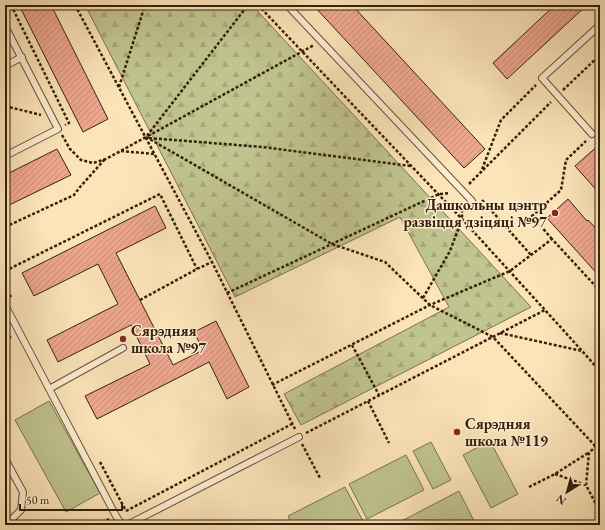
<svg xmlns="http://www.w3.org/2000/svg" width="605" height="530" font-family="'EB Garamond',serif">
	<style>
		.green { fill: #c0c48f; stroke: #7b724c }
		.forest { fill: url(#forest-firs); stroke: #7b724c }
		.building { fill: url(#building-hatch); stroke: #36200a }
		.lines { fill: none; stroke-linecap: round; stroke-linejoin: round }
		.lane-casing { stroke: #685136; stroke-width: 8 }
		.path { stroke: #36200a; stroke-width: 2.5; stroke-dasharray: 3 2; stroke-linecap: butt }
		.lane { stroke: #fdedd2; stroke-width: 6 }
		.poi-dot { fill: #8f2418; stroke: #fdedd2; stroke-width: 1.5 }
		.labels { text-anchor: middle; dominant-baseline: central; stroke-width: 3; stroke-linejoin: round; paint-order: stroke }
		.poi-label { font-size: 15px; font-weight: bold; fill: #36200a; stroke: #fdedd2; text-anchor: start }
	</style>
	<defs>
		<pattern id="forest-firs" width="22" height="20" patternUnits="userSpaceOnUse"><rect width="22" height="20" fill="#c0c48f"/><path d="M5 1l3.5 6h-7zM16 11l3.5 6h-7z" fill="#a6a87a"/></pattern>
		<pattern id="building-hatch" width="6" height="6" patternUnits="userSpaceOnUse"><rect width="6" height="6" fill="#eda791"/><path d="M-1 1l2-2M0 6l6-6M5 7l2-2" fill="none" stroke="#cc8f7c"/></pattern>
	</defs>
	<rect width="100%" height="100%" fill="#fce4b9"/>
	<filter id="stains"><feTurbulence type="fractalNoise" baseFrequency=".005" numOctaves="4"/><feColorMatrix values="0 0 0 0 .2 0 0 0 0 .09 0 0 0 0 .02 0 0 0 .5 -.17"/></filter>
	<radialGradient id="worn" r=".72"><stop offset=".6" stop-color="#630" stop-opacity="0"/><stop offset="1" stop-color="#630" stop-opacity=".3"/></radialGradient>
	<!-- green -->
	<path class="green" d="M49,401L100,493L66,512L15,420Z
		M490,441L518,494L491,508L463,455Z
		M431,442L451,480L433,489L413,451Z
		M406,455L424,490L367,519L349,484Z
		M345,487L363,521L355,525H292L288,516Z
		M459,491L476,525H394Z"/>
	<!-- forest -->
	<path class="forest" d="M85,5H252L531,307L301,425L284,394L449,307L400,217L235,297Z"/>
	<!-- building -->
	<path class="building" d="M19,5H51L108,119L83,132Z
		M313,5H352L485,149L464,168Z
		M555,5H587L507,79L493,63Z
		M600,144V194L575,166Z
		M57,149L71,175L5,207V175Z
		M568,199L587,221L588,220L600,233V277L547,218Z
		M155,206L166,228L116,253L173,365L203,350L194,332L216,321L249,387L227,399L209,362L97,419L85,396L150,364L131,325L58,362L47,340L118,304L98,264L34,296L22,273Z"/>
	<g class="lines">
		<!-- lane casing -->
		<g class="lane-casing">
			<path id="lane" d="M287,5L472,201
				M5,26L58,129L5,156
				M5,66L22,57
				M592,134L542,78L600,25
				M5,305L116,516L122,525
				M49,389L123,348
				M5,459L23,492L21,510L8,523L5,524
				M127,525L299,437"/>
		</g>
		<!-- path -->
		<path class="path" d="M11,5L69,123L65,125
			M75,5L212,262L295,429
			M258,5L353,105L462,219L565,332L600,371
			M119,87L145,5
			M563,90L600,55
			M5,106L41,115
			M62,135L70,149L81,160L93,163L106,159L146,137L248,5
			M148,136L314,45
			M146,137L332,244L385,262L430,305L493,337L600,451
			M149,138L262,147L411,166
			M121,151L154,154
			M483,170L551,102
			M469,184L481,172L501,120L536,85
			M482,200L531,255
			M5,227L74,195L80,187L105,159
			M552,239L532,216L561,190L566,160L586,141
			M5,271L160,194L197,269
			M5,286L11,297
			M227,293L439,194L450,193
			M423,298L450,251L462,219V204
			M140,300L197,269L212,262
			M500,333L582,351
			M5,334L11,338
			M352,345L379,395
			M272,385L430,305L510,271L552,239L600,291
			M368,401L389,443
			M306,433L545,310
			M600,442L589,453L586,485L600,512
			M302,444L320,478
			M100,462L126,511
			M555,474L586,485
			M529,487L555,474L588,453
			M126,511L292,424
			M239,523L240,525
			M98,525L109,519"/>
		<!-- lane -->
		<use href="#lane" class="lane"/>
	</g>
	<!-- markers -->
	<g class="poi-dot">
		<circle cx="555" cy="213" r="4"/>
		<circle cx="123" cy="339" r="4"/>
		<circle cx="457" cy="432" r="4"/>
	</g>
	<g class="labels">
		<!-- poi labels -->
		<g class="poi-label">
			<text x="547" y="204" text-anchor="end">Дашкольны цэнтр<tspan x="547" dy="17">развіцця дзіцяці №97</tspan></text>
			<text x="131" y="330">Сярэдняя<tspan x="131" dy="17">школа №97</tspan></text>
			<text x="465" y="423">Сярэдняя<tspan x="465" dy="17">школа №119</tspan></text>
		</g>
	</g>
	<!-- margin -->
	<rect width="605" height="530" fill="none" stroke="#fce4b9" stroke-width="20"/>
	<rect x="6" y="6" width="593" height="518" fill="none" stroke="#36200a" stroke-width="2"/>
	<rect x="10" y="10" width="585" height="510" fill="none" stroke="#36200a"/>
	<!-- north arrow -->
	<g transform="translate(567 492) rotate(217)" stroke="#fdedd2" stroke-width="3" paint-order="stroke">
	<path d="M0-3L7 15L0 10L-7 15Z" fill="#36200a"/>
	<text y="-6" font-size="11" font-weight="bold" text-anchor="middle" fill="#36200a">N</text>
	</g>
	<!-- scale -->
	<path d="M20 504v6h102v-6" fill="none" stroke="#36200a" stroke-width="2"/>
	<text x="26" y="504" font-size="12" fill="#36200a" stroke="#fdedd2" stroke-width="3" paint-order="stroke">50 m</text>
	<rect width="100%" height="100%" filter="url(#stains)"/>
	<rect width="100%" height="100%" fill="url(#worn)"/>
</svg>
